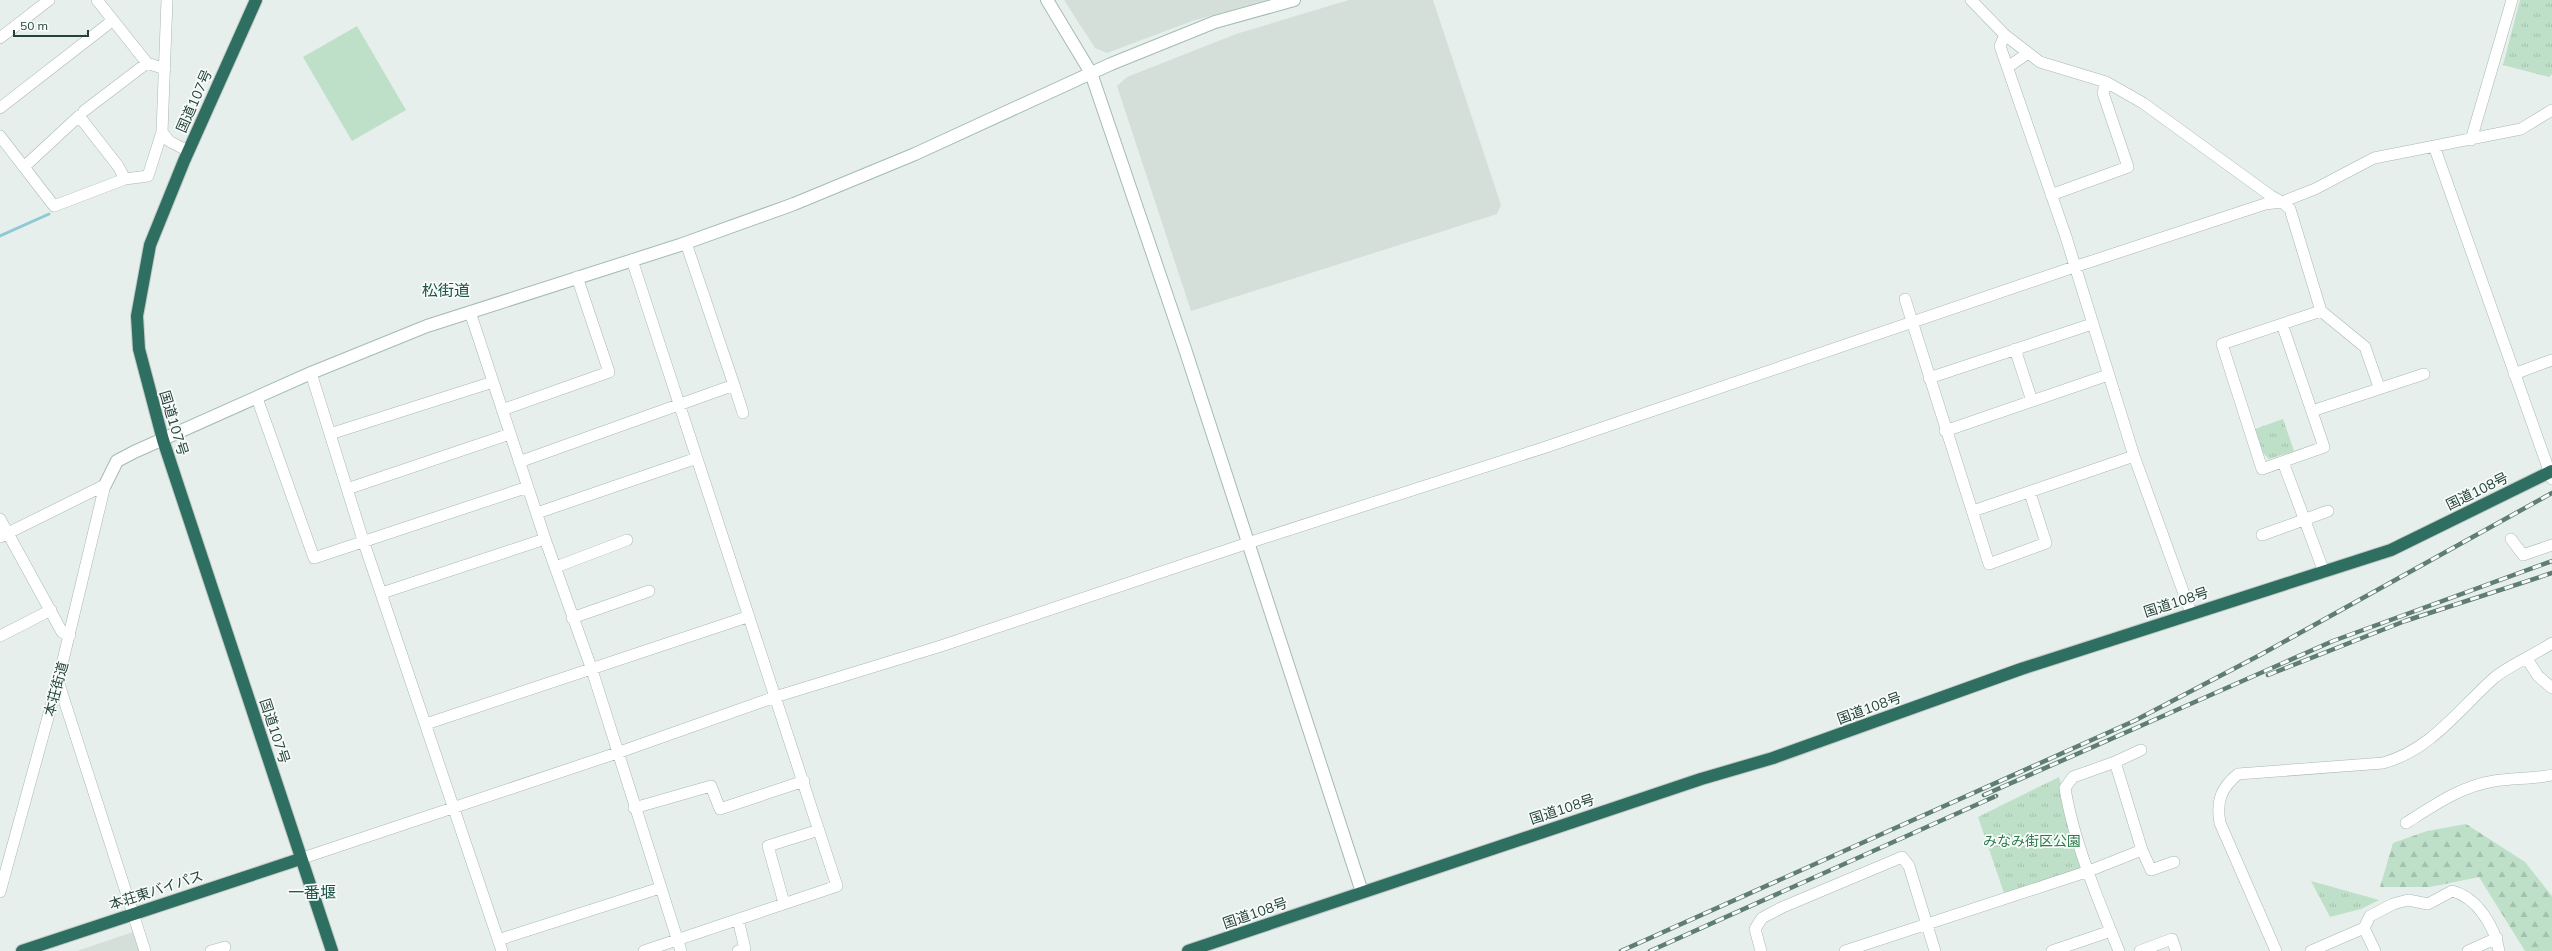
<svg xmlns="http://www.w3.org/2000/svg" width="2552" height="951" font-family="Mulish,'Noto Sans JP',sans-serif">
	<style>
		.built { fill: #d4dfda }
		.grass { fill: #bfe0c8 }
		.forest { fill: url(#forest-firs) }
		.park { fill: url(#park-tufts) }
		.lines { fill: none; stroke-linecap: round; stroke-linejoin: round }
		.stream { stroke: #8ec9d4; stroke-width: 3 }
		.street-casing { stroke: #a8b8b2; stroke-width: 12 }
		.secondary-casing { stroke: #a4bbb3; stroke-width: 14 }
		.highway-casing { stroke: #c2cac8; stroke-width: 14 }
		.street { stroke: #fff; stroke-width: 11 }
		.secondary { stroke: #fff; stroke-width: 12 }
		.highway { stroke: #2f6f62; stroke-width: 12 }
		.rail-casing { stroke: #5f7d75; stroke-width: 4.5 }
		.rail { stroke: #f7fbf9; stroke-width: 3; stroke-dasharray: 9; stroke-linecap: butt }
		.labels { text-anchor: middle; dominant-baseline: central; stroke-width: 3.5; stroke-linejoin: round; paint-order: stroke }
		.street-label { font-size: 14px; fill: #24423a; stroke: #f7fbf9 }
		.park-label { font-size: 14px; fill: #2d7a4b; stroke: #f7fbf9 }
		.quarter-label { font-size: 16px; fill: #1f5548; stroke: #f7fbf9 }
	</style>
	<defs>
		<pattern id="forest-firs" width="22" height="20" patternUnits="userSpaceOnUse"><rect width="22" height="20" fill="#bfe0c8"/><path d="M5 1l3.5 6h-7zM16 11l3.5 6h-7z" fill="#a4c1ad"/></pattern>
		<pattern id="park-tufts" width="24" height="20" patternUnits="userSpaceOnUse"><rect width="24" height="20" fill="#bfe0c8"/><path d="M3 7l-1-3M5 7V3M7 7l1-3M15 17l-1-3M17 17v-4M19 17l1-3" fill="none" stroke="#a4c1ad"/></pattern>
	</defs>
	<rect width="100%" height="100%" fill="#e6efeb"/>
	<!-- built -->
	<path class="built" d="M1064,0H1268L1192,21L1107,53L1095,48Z
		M1349,0H1433L1501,205L1497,214L1191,311L1117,86L1127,77L1236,34Z
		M133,932L139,951H77Z"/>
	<!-- grass -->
	<path class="grass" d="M357,26L406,110L352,141L303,57Z"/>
	<!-- forest -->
	<path class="forest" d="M2466,824L2525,862L2552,896V951H2525L2479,877L2430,887H2380L2393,843L2427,831Z"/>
	<!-- park -->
	<path class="park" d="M2520,0H2552V74L2549,77L2503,65Z
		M2283,419L2294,451L2269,459L2263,453L2255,429Z
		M2059,777L2086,869L2005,896L1978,817Z
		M2311,881L2379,900L2361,909L2330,917Z"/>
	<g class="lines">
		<!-- stream -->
		<path class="stream" d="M0,236L49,214"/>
		<!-- street casing -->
		<g class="street-casing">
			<path id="street" d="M97,0L147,63L165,69
				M167,0L162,132L169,141L188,151
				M1971,0L2005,35L2040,62L2106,82L2143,103L2271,196L2282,202L2290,209L2321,311L2365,347L2379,387
				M2005,35L2000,46L2066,237L2134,456L2191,613
				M0,38L49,0
				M2008,67L2028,53
				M0,108L112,21
				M84,111L147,63
				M0,136L54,206L125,179L148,176L162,132
				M2471,140L2512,0
				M2434,146L2552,479
				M24,167L79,116L118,166L125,179
				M2051,195L2128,167L2103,93L2106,82
				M632,260L837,886L644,951
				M1905,299L1989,564L2046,543L2030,493
				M470,312L545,539L592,670L681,951
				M2282,324L2324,447L2262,469L2222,344L2321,311
				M2015,349L2032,401
				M311,373L363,540L502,951
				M2514,374L2552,360
				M1929,378L2092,324
				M734,385L743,413
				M257,398L314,558L528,487
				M502,410L609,372L577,277
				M2312,411L2424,374
				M1945,431L2108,375
				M330,434L493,382
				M519,462L734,385L686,243
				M2283,462L2324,572
				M347,489L510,434
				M1973,511L2134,456
				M537,513L697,458
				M0,519L62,632L70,635
				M2262,535L2328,511
				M0,537L105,485
				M2511,539L2523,555L2552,545
				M556,567L627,540
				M382,593L545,539
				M572,618L649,591
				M0,636L51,610
				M2527,659L2538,676L2552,688
				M58,681L145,951
				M426,724L747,617
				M2115,762L2141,750
				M634,808L711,786L720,809L804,781
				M2406,823C2433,806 2461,786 2494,781C2513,778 2533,779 2552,775
				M2142,850L2151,870L2174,862
				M300,859L617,753L775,697L941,646L1248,543L1546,447L2074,267L2265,204L2282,202L2315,189L2374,158L2521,129L2552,110
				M0,892L58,681L105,485
				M784,903L768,846L819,830
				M738,919L745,949L738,951
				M2364,928L2370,916L2393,904L2408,900L2428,904L2452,891C2477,897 2495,927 2499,951
				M498,940L660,888
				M211,951L225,947
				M1761,951L1755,929L1762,918L1783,907L1902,857L1909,866L1935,951
				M1845,951L2089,871L2142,850L2115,762L2073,777L2065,788C2073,840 2099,902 2119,951
				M2052,951L2111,931
				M2140,951L2172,939L2176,951
				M2276,951L2220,823C2216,801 2221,788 2238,774L2383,763C2431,750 2459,709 2494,678C2508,666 2536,654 2552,643
				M2311,951L2364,928L2375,951
				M2468,951L2497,938"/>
		</g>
		<!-- secondary casing -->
		<g class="secondary-casing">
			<path id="secondary" d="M1047,0L1091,73L1185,349L1362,892
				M105,485L117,461L134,452L311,373L427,326L680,245L794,204L915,154L1111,64L1215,22L1294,0"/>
		</g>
		<!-- highway casing -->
		<g class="highway-casing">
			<path id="highway" d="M256,0L184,161L150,245L137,316L139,349L163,440L332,951
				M22,951L300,859
				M1188,951L1701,779L1773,758L2021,669L2391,550L2552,471"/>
		</g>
		<!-- street -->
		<use href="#street" class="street"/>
		<!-- secondary -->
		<use href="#secondary" class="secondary"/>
		<!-- highway -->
		<use href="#highway" class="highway"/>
		<!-- rail casing -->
		<g class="rail-casing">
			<path id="rail" d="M2268,675L2405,621L2552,573
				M1984,795L2333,641L2552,561
				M1621,951L2134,721L2260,655L2552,493
				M1650,951L1996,796"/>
		</g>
		<!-- rail -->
		<use href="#rail" class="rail"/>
	</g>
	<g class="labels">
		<!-- street labels -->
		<g class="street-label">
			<text transform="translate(194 101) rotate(-66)">国道107号</text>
			<text transform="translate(174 423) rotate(73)">国道107号</text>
			<text transform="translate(2477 491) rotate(-26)">国道108号</text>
			<text transform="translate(2176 602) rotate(-18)">国道108号</text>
			<text transform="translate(56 689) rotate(-75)">本荘街道</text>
			<text transform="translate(1869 708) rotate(-20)">国道108号</text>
			<text transform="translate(275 731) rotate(72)">国道107号</text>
			<text transform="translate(1562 809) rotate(-18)">国道108号</text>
			<text transform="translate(156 890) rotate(-18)">本荘東バイパス</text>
			<text transform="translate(1255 913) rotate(-19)">国道108号</text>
		</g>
		<!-- park labels -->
		<g class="park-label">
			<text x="2032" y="841">みなみ街区公園</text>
		</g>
		<!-- quarter labels -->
		<g class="quarter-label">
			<text x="446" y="290">松街道</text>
			<text x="312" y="892">一番堰</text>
		</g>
	</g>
	<!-- scale -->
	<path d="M14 30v6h74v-6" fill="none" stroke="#24423a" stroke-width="2"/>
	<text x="20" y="30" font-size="12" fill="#24423a" stroke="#f7fbf9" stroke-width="3" paint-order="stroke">50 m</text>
</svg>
